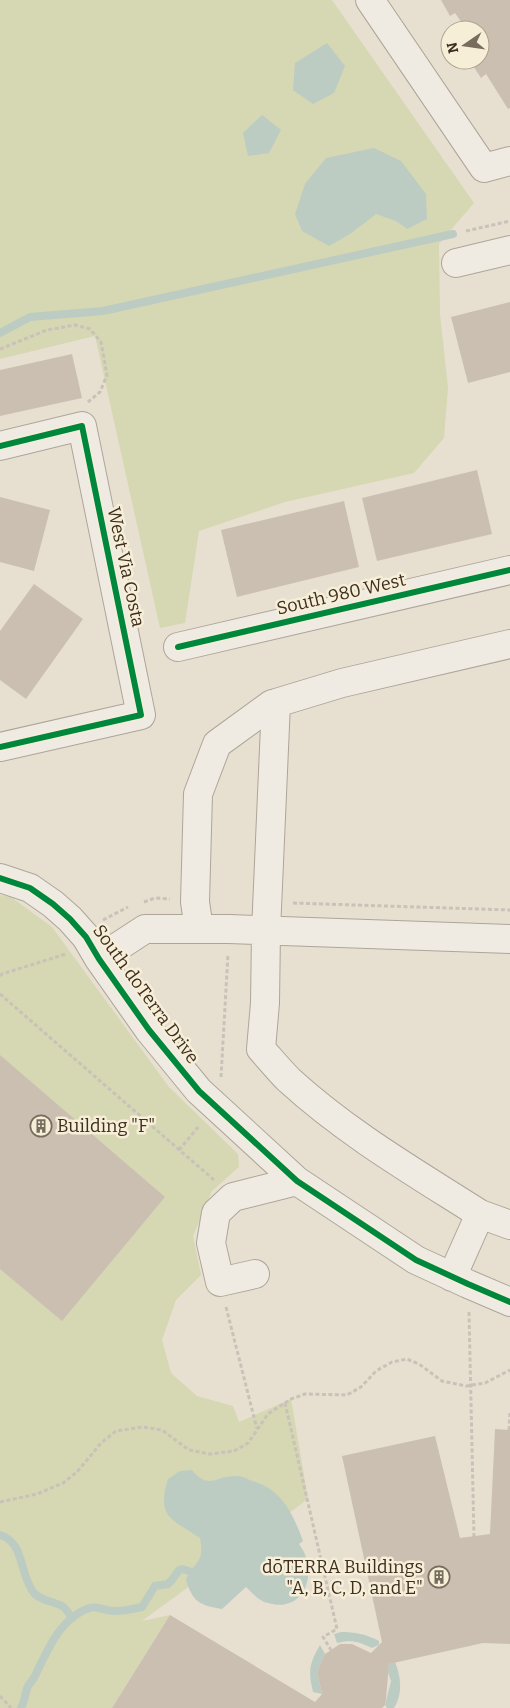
<svg xmlns="http://www.w3.org/2000/svg" width="510" height="1708" font-family="Bitter,serif">
	<style>
		.green { fill: #d6d7b3 }
		.water { fill: #bcccc2 }
		.lines { fill: none; stroke-linecap: round; stroke-linejoin: round }
		.stream { stroke: #bcccc2; stroke-width: 8 }
		.building { fill: #cbbfb2 }
		.minor-casing { stroke: #ada599; stroke-width: 30 }
		.path { stroke: #c8c2b9; stroke-width: 3; stroke-dasharray: 4 2.5; stroke-linecap: butt }
		.minor { stroke: #efebe3; stroke-width: 28 }
		.cycleway-casing { stroke: #f7eed8; stroke-width: 9 }
		.cycleway { stroke: #00873e; stroke-width: 6 }
		.labels { text-anchor: middle; dominant-baseline: central; stroke-width: 5; stroke-linejoin: round; paint-order: stroke }
		.street-label { font-size: 18px; fill: #3d2e20; stroke: #f7eed8 }
		.poi-label { font-size: 18px; fill: #3d2e20; stroke: #f7eed8; text-anchor: start }
	</style>
	<rect width="100%" height="100%" fill="#e7e0d1"/>
	<!-- green -->
	<path class="green" d="M0,0H332L474,203L439,244L440,314L448,388L444,438L414,473L285,502L199,531L185,623L160,628L95,336L0,359Z
		M0,895L11,897L52,927L169,1087L238,1154L239,1167L212,1191L193,1236L201,1275L176,1300L162,1340L171,1373L197,1396L233,1406L239,1422L291,1399L308,1499L142,1621L170,1615L112,1708H0Z"/>
	<!-- water -->
	<path class="water" d="M327,43L345,66L334,93L313,104L293,90L295,63Z
		M262,115L281,130L269,153L248,156L243,133Z
		M374,148L401,161L426,194L427,219L407,229L396,221L376,214L350,234L329,246L302,231L295,214L305,184L326,158Z
		M192,1470C209,1491 216,1475 237,1476C242,1476 248,1479 252,1481C282,1489 293,1514 303,1541L299,1544C319,1570 306,1614 268,1603C259,1601 252,1593 246,1587L222,1609C199,1605 193,1602 186,1580C195,1560 205,1563 200,1538C172,1519 156,1518 168,1479L180,1471Z
		M341,1632C355,1632 366,1634 379,1641V1645L372,1648C359,1642 352,1639 337,1643L334,1634Z
		M320,1645L325,1654L317,1672L322,1694L313,1692C308,1671 309,1664 320,1645Z
		M395,1662C401,1676 403,1694 394,1708H387L385,1705L391,1681L388,1672L389,1664Z"/>
	<g class="lines">
		<!-- stream -->
		<path class="stream" d="M0,333L30,317L103,311L453,234
			M0,1535C25,1542 19,1575 34,1593C41,1601 53,1601 62,1606C66,1608 69,1614 72,1618
			M21,1708C25,1701 25,1693 28,1686C30,1683 33,1680 35,1676C47,1651 60,1618 89,1608C98,1605 106,1612 116,1611C124,1611 133,1609 142,1607L155,1586L168,1584C183,1570 173,1564 198,1575"/>
	</g>
	<!-- building -->
	<path class="building" d="M441,0H510V108L508,109L486,74L481,78L472,64L480,60V30H459L457,26L462,23L455,13L450,16Z
		M510,302V372L468,383L451,317Z
		M72,354L82,398L0,416V370Z
		M477,470L492,534L377,561L362,498Z
		M0,497L50,510L34,571L0,562Z
		M344,501L359,567L237,597L221,530Z
		M34,584L83,619L26,699L0,680V631Z
		M0,1055L165,1197L62,1321L0,1269Z
		M495,1429L510,1430V1644L483,1643L389,1664L386,1699L385,1705L382,1708H112L170,1615L315,1702L322,1694L317,1672L325,1654L340,1644H352L371,1653L382,1642L342,1456L435,1436L460,1538L490,1534Z"/>
	<g class="lines">
		<!-- minor casing -->
		<g class="minor-casing">
			<path id="minor" d="M370,0L484,168L510,161
				M456,263L510,250
				M0,446L82,426L141,715L0,747
				M178,647L510,570
				M276,703L266,931L265,1003L261,1049C270,1059 279,1070 289,1080C347,1133 414,1172 480,1214
				M0,878L30,888L53,904L70,919L86,937L99,959L149,1030L199,1091L297,1181L416,1260L468,1284L510,1302
				M199,929L195,902L198,794L217,744L272,704L276,703L342,683L510,644
				M99,959L145,929H229L510,939
				M255,1274L220,1282L211,1243L216,1213L233,1197L297,1181
				M452,1277L480,1214L510,1225"/>
		</g>
		<!-- path -->
		<path class="path" d="M466,231L510,221
			M0,349L47,330L75,325L90,329L101,342L107,375L100,392L88,402
			M144,902L155,898L170,899
			M293,903L510,910
			M103,920L128,907
			M0,976L2,974L66,954
			M0,994L214,1180
			M221,1077L228,954
			M179,1150L199,1126
			M226,1307L257,1429
			M469,1312L474,1537
			M285,1403L337,1629L323,1637L331,1650
			M509,1430L510,1412
			M0,1502L37,1494L63,1483L77,1472L101,1443L116,1431L143,1427L162,1430L189,1450L210,1454L234,1451L248,1443L268,1414L291,1399L305,1394L347,1395L361,1387L376,1371L392,1362L407,1359L419,1364L442,1381L466,1386L485,1383L510,1370
			M0,1696L11,1708"/>
		<!-- minor -->
		<use href="#minor" class="minor"/>
		<!-- cycleway casing -->
		<g class="cycleway-casing">
			<path id="cycleway" d="M0,446L82,426L141,715L0,747
				M178,647L510,570
				M0,878L30,888L53,904L70,919L86,937L99,959L149,1030L199,1091L297,1181L416,1260L468,1284L510,1302"/>
		</g>
		<!-- cycleway -->
		<use href="#cycleway" class="cycleway"/>
	</g>
	<!-- icons -->
	<defs>
		<g id="building-ring" transform="scale(1.125)"><circle r="9.5" fill="#f7eed8" stroke="#786c5e" stroke-width="1.5"/><path d="M-4-6H4V6H1V3H-1V6H-4ZM-2.5-4.3h1.7v1.8h-1.7ZM.8-4.3h1.7v1.8H.8ZM-2.5-1h1.7V.8h-1.7ZM.8-1h1.7V.8H.8Z" fill="#786c5e"/></g>
	</defs>
	<g fill-rule="evenodd">
		<use href="#building-ring" x="41" y="1126"/>
		<use href="#building-ring" x="439" y="1577"/>
	</g>
	<g class="labels">
		<!-- street labels -->
		<g class="street-label">
			<text transform="translate(126 567) rotate(78)">West Via Costa</text>
			<text transform="translate(341 594) rotate(-13)">South 980 West</text>
			<text transform="translate(146 994) rotate(54)">South doTerra Drive</text>
		</g>
		<!-- poi labels -->
		<g class="poi-label">
			<text x="57" y="1126">Building "F"</text>
			<text x="423" y="1567" text-anchor="end">dōTERRA Buildings<tspan x="423" dy="21">"A, B, C, D, and E"</tspan></text>
		</g>
	</g>
	<!-- north arrow -->
	<g transform="translate(465 45) rotate(257)"><circle r="24" fill="#f7eed8" stroke="#ada18e"/>
	<path d="M0-4L9 19L0 12L-9 19Z" fill="#786c5e"/>
	<text y="-8" font-size="14" font-weight="bold" text-anchor="middle" fill="#3d2e20">N</text>
	</g>
</svg>
